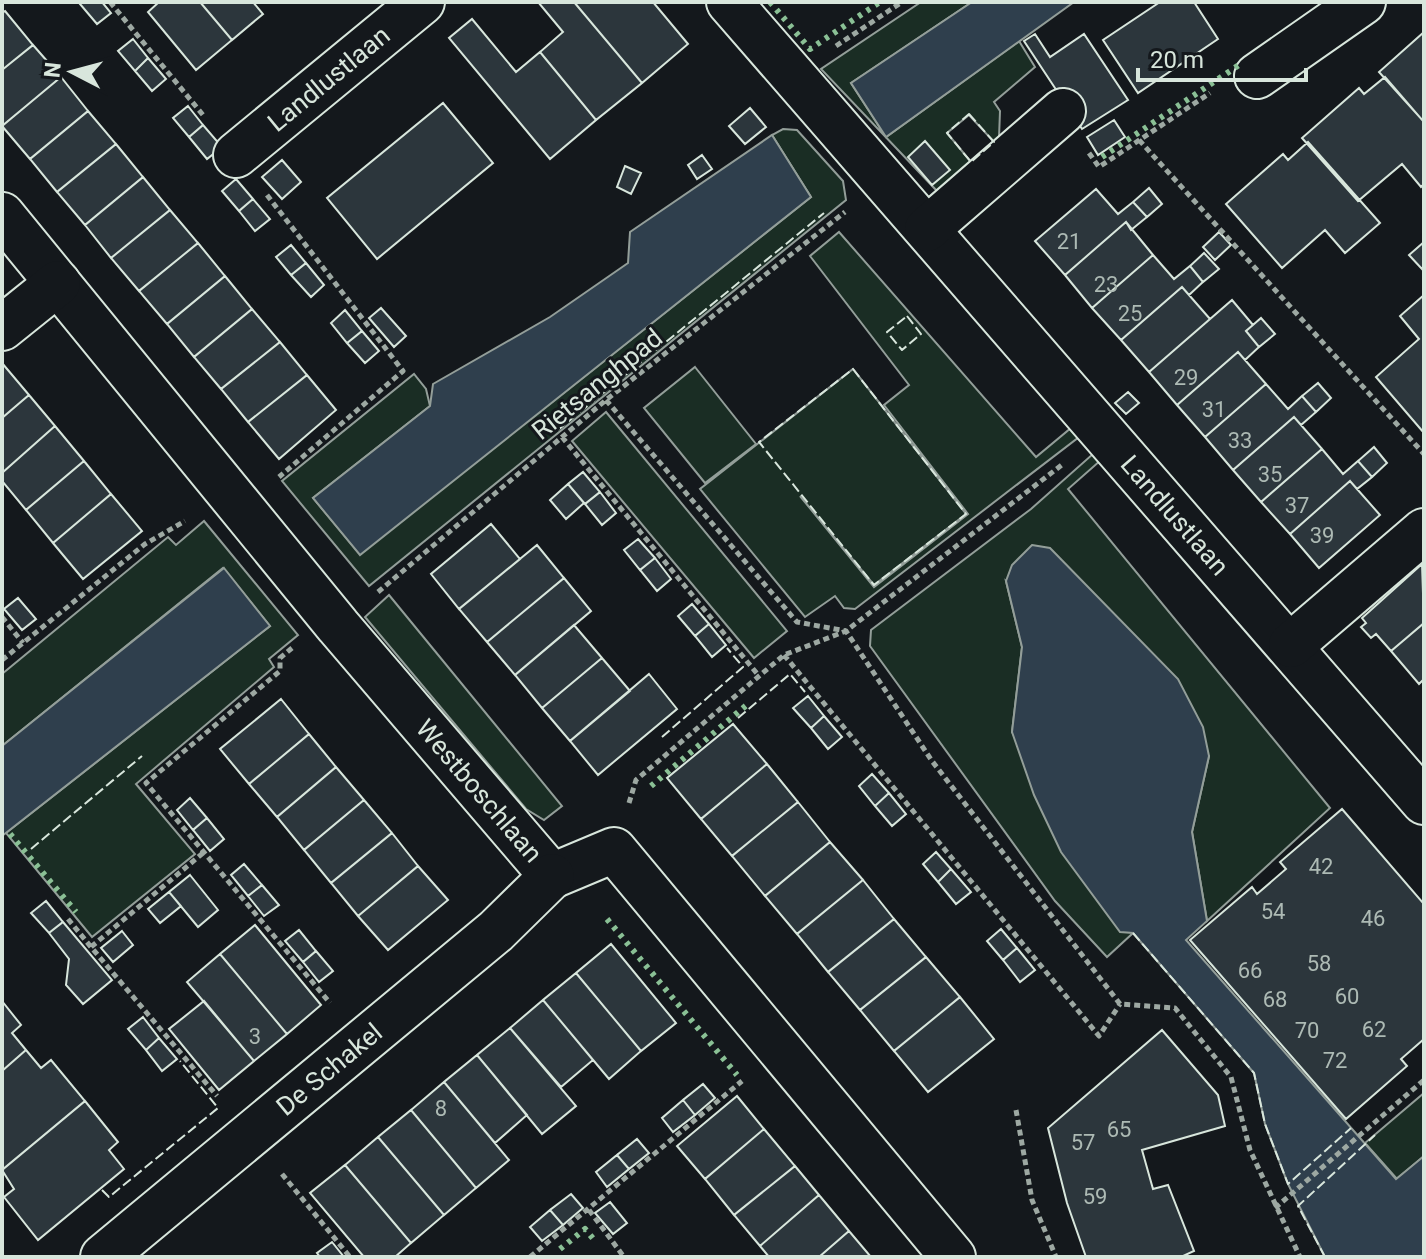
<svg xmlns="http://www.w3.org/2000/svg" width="1426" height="1259" font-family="Roboto,sans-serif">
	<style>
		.green { fill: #1a2d24; stroke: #939e99; stroke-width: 2 }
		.water { fill: #2f3f4d; stroke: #939e99; stroke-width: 2 }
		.building { fill: #2c363c; stroke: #d8e6dc; stroke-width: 2 }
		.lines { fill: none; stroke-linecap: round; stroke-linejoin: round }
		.street-casing { stroke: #d8e6dc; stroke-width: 48 }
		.path { stroke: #9da8a2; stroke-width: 5; stroke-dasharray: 6 4; stroke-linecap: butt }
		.street { stroke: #14181c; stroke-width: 44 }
		.hedge { stroke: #8ac095; stroke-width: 6; stroke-dasharray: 4 6; stroke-linecap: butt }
		.fence { stroke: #d8e6dc; stroke-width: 2; stroke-dasharray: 10 4; stroke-linecap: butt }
		.labels { text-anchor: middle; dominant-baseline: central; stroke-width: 6; stroke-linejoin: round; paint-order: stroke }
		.number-label { font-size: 22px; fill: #adbab4 }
		.street-label { font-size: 26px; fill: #d8e6dc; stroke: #14181c }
	</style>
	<rect width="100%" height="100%" fill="#14181c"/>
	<!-- green -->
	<path class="green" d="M921,2H972L851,83L886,137L1019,41L1035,67L994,102L1000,111L999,138L994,142L969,115L947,133L971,162L937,191L821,69Z
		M783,129L797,130L843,181L846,200L369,586L282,481L414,374L426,389L430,406L313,498L360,554L811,197L772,135Z
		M839,232L1036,457L1071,428L1079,437L855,609L844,608L835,596L805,617L700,489L853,369L966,514L874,585L800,496L874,587L968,514L884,405L909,385L810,256Z
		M695,367L756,444L705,483L644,408Z
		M606,412L787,631L754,658L572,441Z
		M1094,453L1101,460L1068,489L1330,808L1207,921L1192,832L1209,756L1006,581L1022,647L1012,732L1133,933L1107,957L1055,901L870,646L871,630L1031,509Z
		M204,521L298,635L269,659L274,667L136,784L195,854L92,937L6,833L270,626L223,568L2,746V674L168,537L176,545Z
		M389,595L562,806L544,820L526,809L365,617Z
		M1424,1093V1156L1397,1179L1365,1143Z"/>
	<!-- water -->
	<path class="water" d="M972,2H1074L886,137L851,83Z
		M772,135L811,197L360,555L313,498L430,406L433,384L550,317L628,263L630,232Z
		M1032,545L1050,548L1178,679L1203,727L1209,756L1192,832L1207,921L1186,940L1396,1179L1424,1156V1257H1325L1288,1184L1265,1124L1254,1073L1133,933L1120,932L1061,852L1034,795L1012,732L1022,647L1006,581L1012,565Z
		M224,568L270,626L2,836V746Z"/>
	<!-- building -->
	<path class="building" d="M82,2H102L111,13L97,24L80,4Z
		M159,2H200L232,40L196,70L148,12Z
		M200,2H253L263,14L232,40Z
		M538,2H574L642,83L596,120L540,52L563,32Z
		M574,2H653L688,44L642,83Z
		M1160,2H1194L1218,39L1138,93L1103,40Z
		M5,11L33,45L2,70V13Z
		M472,19L516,72L540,52L596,120L550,159L449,38Z
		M1424,32V122L1379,72Z
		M1035,34L1050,57L1084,34L1128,100L1082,129L1024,41Z
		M133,39L148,58L135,71L118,51Z
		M33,45L61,77L2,126V70Z
		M148,58L166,79L152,91L135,71Z
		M61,77L88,111L30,159L2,126Z
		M1385,77L1424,122V184L1421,187L1402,164L1358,201L1302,138L1359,88L1364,94Z
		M443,103L493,163L377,259L327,198Z
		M188,106L203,125L189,137L173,118Z
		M750,108L766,127L745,144L729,126Z
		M88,111L116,144L57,192L30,159Z
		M1114,120L1125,137L1098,155L1087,137Z
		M203,125L222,147L207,159L189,137Z
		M925,141L950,170L932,185L908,157Z
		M1308,142L1380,223L1345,253L1325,230L1282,268L1226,204L1283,154L1288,160Z
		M116,144L143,177L85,225L57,192Z
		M702,155L712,169L697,179L688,165Z
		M282,160L301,182L282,199L262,177Z
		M625,166L641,173L631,194L617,187Z
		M143,177L170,210L111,258L85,225Z
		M236,179L253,199L239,211L222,191Z
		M1149,188L1162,204L1147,217L1133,202Z
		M1096,189L1118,214L1133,202L1147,217L1131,230L1126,222L1065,275L1035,241Z
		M253,199L270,219L255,231L239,211Z
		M170,210L198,243L139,291L111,258Z
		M1126,222L1153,255L1092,308L1065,275Z
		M1219,232L1231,245L1215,260L1203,247Z
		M1424,242V267L1422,269L1409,255Z
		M198,243L225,276L167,324L139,291Z
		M291,245L306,263L291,275L276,257Z
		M1204,253L1219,269L1203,282L1190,266Z
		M1153,255L1174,279L1190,266L1203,282L1189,295L1182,287L1121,340L1092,308Z
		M306,263L324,285L311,297L291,275Z
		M225,276L252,309L194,357L167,324Z
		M1182,287L1210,319L1149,372L1121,340Z
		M1424,295V433L1376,377L1419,339L1400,316Z
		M1232,300L1253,325L1246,331L1259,347L1245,360L1238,352L1177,405L1149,372Z
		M381,308L406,336L394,347L369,318Z
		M252,309L280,342L221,389L194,357Z
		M345,310L362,331L347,343L331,323Z
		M1261,318L1275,334L1259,347L1246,331Z
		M362,331L379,351L365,363L347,343Z
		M280,342L307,375L248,422L221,389Z
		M1238,352L1266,384L1205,437L1177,405Z
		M2,363L29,395L2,418Z
		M307,375L336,410L279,459L248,422Z
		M1318,383L1331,398L1316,412L1302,396Z
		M1266,384L1288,409L1302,396L1316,412L1301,425L1294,417L1233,470L1205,437Z
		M1128,392L1139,403L1126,414L1115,403Z
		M29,395L55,426L2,473V418Z
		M1294,417L1322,449L1261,502L1233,470Z
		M55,426L84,461L26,510L2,481V473Z
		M1374,447L1387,463L1372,477L1358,461Z
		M1322,449L1343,474L1358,461L1372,477L1357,489L1350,481L1290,534L1261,502Z
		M84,461L111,494L53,543L26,510Z
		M583,472L600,492L585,504L568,484Z
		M1350,481L1380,515L1319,568L1290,534Z
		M568,484L584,503L566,519L550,500Z
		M600,492L616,513L602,525L585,504Z
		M111,494L142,531L83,579L53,543Z
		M491,524L520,559L459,609L431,574Z
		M638,539L655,558L640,570L624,550Z
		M537,545L564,578L487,642L459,609Z
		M655,558L671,579L657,591L640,570Z
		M1422,564L1424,623L1391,651L1376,634L1371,638L1361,627L1366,623L1362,618Z
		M564,578L591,611L515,675L487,642Z
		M18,598L36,619L22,630L4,609Z
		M692,604L709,624L695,636L678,616Z
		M1424,623V679L1419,684L1391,651Z
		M709,624L726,645L712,657L695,636Z
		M574,625L602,658L542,708L515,675Z
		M602,658L630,691L570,741L542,708Z
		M649,674L677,709L598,775L570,741Z
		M808,696L824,716L811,728L793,708Z
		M281,699L309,734L249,784L220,749Z
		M824,716L842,737L828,749L811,728Z
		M733,724L767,764L701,819L667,778Z
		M309,734L336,767L277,817L249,784Z
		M767,764L798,802L732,856L701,819Z
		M336,767L364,800L304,850L277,817Z
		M872,774L889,793L875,806L859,786Z
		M889,793L906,814L892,826L875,806Z
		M190,798L207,818L193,830L177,810Z
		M364,800L392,833L331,883L304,850Z
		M798,802L830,842L765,896L732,856Z
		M1342,809L1424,904V1039L1401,1059L1407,1066L1346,1119L1190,940L1252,887L1257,894L1286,869L1280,862Z
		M207,818L224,839L210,851L193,830Z
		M392,833L418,866L358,916L331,883Z
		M830,842L863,880L797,934L765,896Z
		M936,852L951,869L938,882L923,864Z
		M244,864L262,885L248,896L231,875Z
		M418,866L448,900L388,950L358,916Z
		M951,869L971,892L956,904L938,882Z
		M190,875L218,910L198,927L169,892Z
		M863,880L894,919L828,972L797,934Z
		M262,885L279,905L264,916L248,896Z
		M169,892L181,906L160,923L148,909Z
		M46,901L63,922L49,933L31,913Z
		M894,919L926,957L860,1010L828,972Z
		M63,922L112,980L83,1004L66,985L69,959L49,933Z
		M255,925L321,1005L287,1034L220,954Z
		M1001,929L1017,948L1003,960L987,941Z
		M299,930L316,951L303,962L285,941Z
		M122,931L133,945L113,962L101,948Z
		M611,944L676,1023L641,1051L576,973Z
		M1017,948L1035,970L1020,982L1003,960Z
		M316,951L333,971L319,982L303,962Z
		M220,954L287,1034L254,1061L187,982Z
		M926,957L960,997L894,1051L860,1010Z
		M576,973L641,1051L609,1079L543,1000Z
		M960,997L994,1039L928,1092L894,1051Z
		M543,1000L593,1060L561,1087L510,1028Z
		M2,1001L21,1025L12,1033L26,1050L2,1071Z
		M204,1001L254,1061L219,1090L169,1029Z
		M143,1017L159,1038L146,1050L128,1029Z
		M510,1028L576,1106L542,1134L477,1055Z
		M1162,1030L1218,1095L1225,1126L1142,1150L1153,1189L1168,1185L1194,1251L1181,1257H1086L1067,1203L1048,1128Z
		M159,1038L177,1059L162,1071L146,1050Z
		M26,1050L41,1068L51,1060L85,1101L2,1170V1071Z
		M477,1055L527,1115L495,1143L444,1082Z
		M444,1082L509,1160L476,1188L411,1110Z
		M703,1084L715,1098L695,1115L683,1100Z
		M737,1096L764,1129L705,1179L677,1146Z
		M683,1100L695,1115L673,1132L662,1118Z
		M85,1101L118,1142L109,1150L124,1169L38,1240L4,1197L14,1189L2,1170Z
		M411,1110L476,1188L444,1215L378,1137Z
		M764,1129L795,1166L734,1215L705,1179Z
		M378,1137L444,1215L411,1243L345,1165Z
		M637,1139L649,1153L629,1169L617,1155Z
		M617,1155L629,1169L607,1187L596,1172Z
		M345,1165L411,1243L395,1257H364L310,1193Z
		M795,1166L819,1195L760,1246L734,1215Z
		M571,1194L583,1208L563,1225L550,1210Z
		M819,1195L849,1231L819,1257H769L760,1246Z
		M610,1202L627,1223L613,1234L595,1213Z
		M550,1210L563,1225L542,1241L530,1227Z
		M849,1231L871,1257H819Z
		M332,1242L344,1257H320L317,1253Z"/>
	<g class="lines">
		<!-- street casing -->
		<g class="street-casing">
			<g id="street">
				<path id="s1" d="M729,2L1424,802"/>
				<path d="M1257,76L1363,2"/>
				<path id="s2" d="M236,155L422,2"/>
				<path id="s3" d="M2,215L338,626L552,876L614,850L953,1257"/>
				<path d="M927,229L1063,111"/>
				<path d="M2,328L58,283"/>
				<path d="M1291,645L1424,531"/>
				<path id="s4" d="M103,1257L496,931L552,876"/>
			</g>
		</g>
		<!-- path -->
		<path class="path" d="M110,2L203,115
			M836,46L902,2
			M1139,140L1424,454
			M1089,153L1099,167L1210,93
			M267,195L403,371L279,477
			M606,400L797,622L846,631L932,761L1120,1004L1175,1008L1231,1077L1250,1150L1300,1257
			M562,437L759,676
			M378,592L606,400L845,212
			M2,617L23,643
			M292,648L280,658V671L146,783L330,1003
			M784,655L1099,1036L1120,1004
			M2,660L145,544L185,521
			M629,803L636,780L784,655L846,631L1063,464
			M203,853L91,947L217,1096
			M68,919L91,947
			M1016,1110L1032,1200L1056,1257
			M282,1174L350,1257
			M1275,1208L1424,1080
			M589,1210L624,1257
			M530,1257L742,1081"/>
		<!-- street -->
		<use href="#street" class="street"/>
		<!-- hedge -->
		<path class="hedge" d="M770,2L810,49L880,2
			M1102,157L1242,63
			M651,786L749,703
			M10,834L76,912
			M607,919L737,1075
			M560,1249L585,1229L596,1242"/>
		<!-- fence -->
		<path class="fence" d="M969,114L994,142L971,162L947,133Z
			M907,316L921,334L902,350L887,332Z
			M853,369L966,514L874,585L759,442Z
			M558,430L824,213
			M738,718L790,674L805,692
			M662,737L743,667L727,648
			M31,849L142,756
			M1133,933L1254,1073L1265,1124L1288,1184L1351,1128
			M102,1190L109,1197L218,1108L180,1061
			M1325,1257L1298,1206L1375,1135"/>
	</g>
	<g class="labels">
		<!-- number labels -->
		<g class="number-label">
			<text x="1069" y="241">21</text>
			<text x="1106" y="284">23</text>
			<text x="1130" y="313">25</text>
			<text x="1186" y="377">29</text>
			<text x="1214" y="409">31</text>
			<text x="1240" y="440">33</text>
			<text x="1270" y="474">35</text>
			<text x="1297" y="505">37</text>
			<text x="1322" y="535">39</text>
			<text x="1321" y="866">42</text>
			<text x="1273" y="911">54</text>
			<text x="1373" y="918">46</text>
			<text x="1319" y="963">58</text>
			<text x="1250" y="970">66</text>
			<text x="1347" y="996">60</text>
			<text x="1275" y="999">68</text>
			<text x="1374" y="1029">62</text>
			<text x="1307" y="1030">70</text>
			<text x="255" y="1036">3</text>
			<text x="1335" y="1060">72</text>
			<text x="441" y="1108">8</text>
			<text x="1119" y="1129">65</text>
			<text x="1083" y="1142">57</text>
			<text x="1095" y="1196">59</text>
		</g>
		<!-- street labels -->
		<g class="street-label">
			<text stroke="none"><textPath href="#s2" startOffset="120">Landlustlaan</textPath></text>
			<text transform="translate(597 384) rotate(-39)">Rietsanghpad</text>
			<text stroke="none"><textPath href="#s1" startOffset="680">Landlustlaan</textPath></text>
			<text stroke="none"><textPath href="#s3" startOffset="748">Westboschlaan</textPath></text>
			<text stroke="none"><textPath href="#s4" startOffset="294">De Schakel</textPath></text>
		</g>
	</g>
	<!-- border -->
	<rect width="1426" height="1259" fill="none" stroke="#d8e6dc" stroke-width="8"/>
	<!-- north arrow -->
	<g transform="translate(72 72) rotate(276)" stroke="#14181c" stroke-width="6" paint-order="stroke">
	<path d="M0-6L14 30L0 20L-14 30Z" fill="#d8e6dc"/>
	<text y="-12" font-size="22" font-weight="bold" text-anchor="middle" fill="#d8e6dc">N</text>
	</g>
	<!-- scale -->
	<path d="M1138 68v12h168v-12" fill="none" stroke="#d8e6dc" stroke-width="4"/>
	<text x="1150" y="68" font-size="24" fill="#d8e6dc" stroke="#14181c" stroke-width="6" paint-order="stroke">20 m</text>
</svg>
